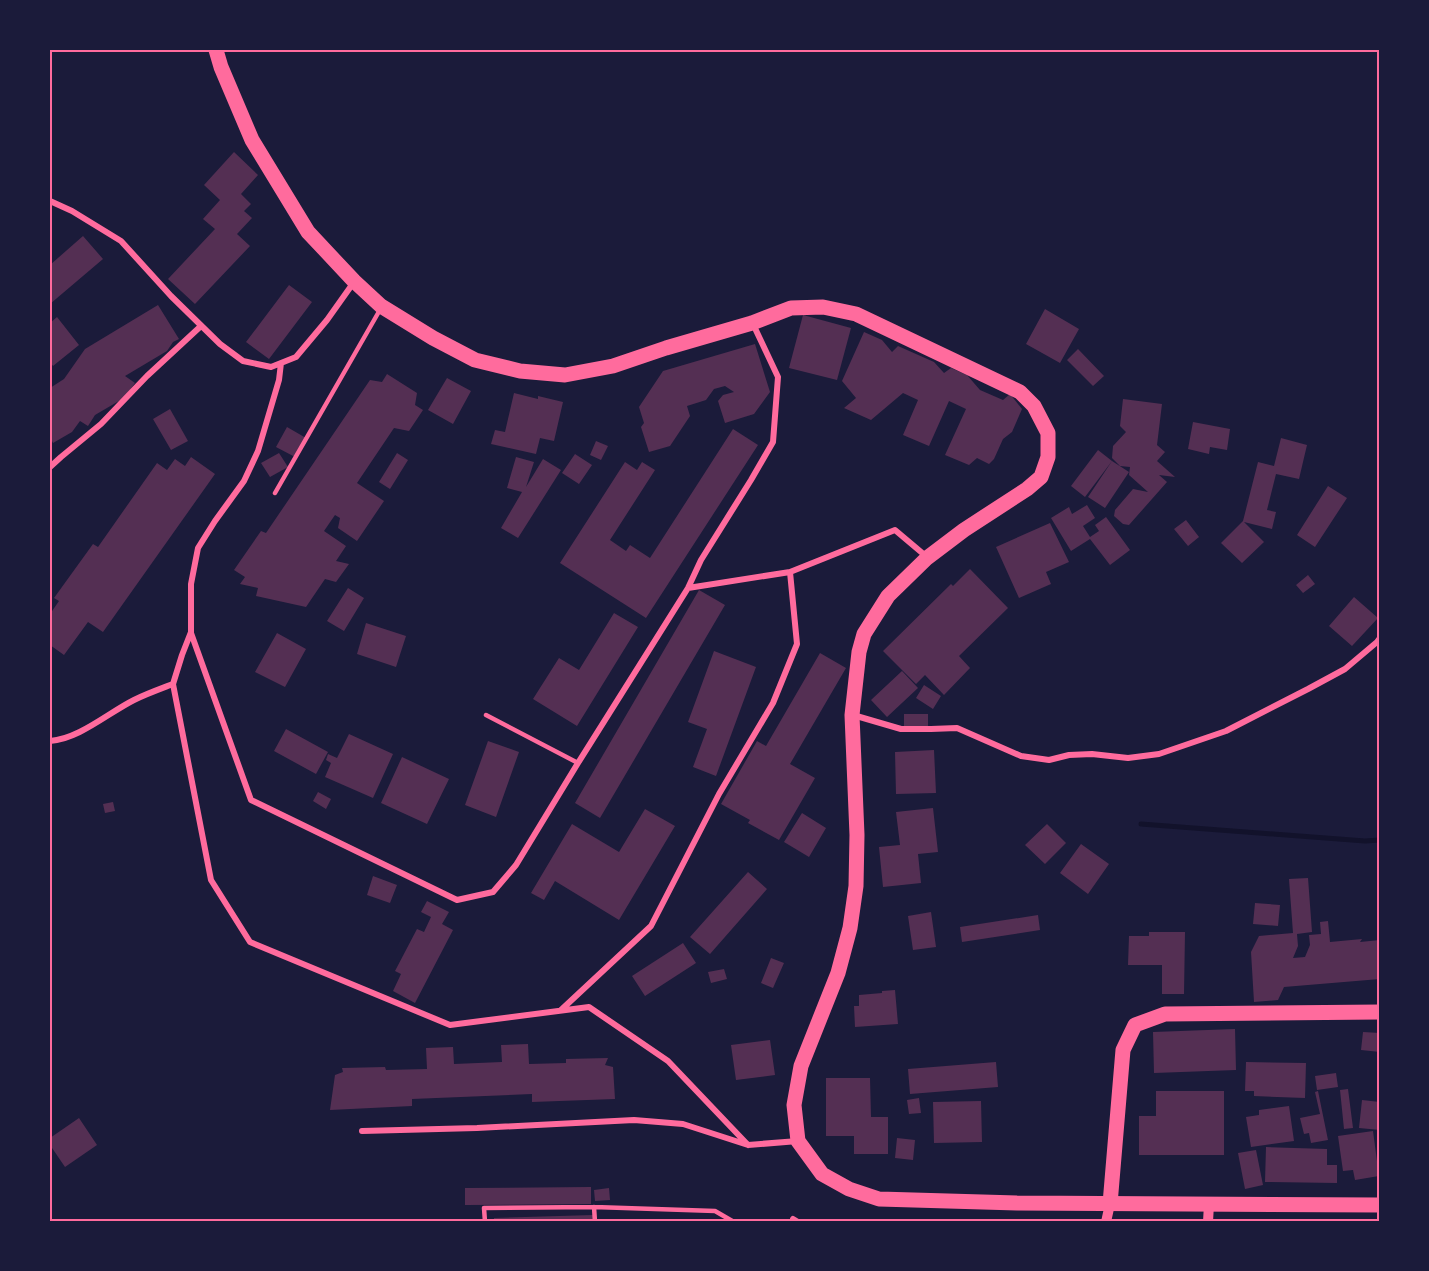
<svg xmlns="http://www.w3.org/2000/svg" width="1429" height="1271" font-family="Commissioner,sans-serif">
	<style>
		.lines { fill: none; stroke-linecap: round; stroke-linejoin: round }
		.stream { stroke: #12122b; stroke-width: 5 }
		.building { fill: #542f53 }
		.service { stroke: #ff6b9d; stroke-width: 4.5 }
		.minor { stroke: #ff6b9d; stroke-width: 6 }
		.tertiary { stroke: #ff6b9d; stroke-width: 10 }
		.primary { stroke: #ff6b9d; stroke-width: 15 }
		.neatline { fill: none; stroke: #ff6b9d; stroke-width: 2 }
	</style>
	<rect width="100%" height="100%" fill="#1b1b3a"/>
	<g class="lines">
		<!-- stream -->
		<path class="stream" d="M1141,824L1365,841L1380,840"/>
	</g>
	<!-- building -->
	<path class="building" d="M234,152L258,175L241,194L251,204L244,211L252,218L237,234L250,246L195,304L168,279L215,229L203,219L220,200L204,185Z
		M83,236L103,259L50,304V265Z
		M289,285L312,302L269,359L246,342Z
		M158,305L179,339L173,342L167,351L125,376L135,383L124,398L95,415L88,426L80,421L72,432L53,443L50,437V388L64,379L85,349Z
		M1045,309L1079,329L1060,363L1026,344Z
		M803,315L851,328L837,380L789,368Z
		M57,317L79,345L53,366L50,362V323Z
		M864,332L882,340L892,352L898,346L934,362L944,373L951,368L967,375L980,390L1003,400L1010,394L1022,409L1012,432L1003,439L994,459L989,464L977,458L969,465L945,455L966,409L949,401L929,446L903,435L918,400L903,393L871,420L844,408L856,398L842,381Z
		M755,344L770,392L754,414L725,423L718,401L723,395L734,392L725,386L714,389L706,400L687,406L690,416L670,446L649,452L641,427L644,423L639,407L663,371Z
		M1078,349L1104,376L1093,386L1067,360Z
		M387,374L417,393L415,405L423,410L409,431L394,428L357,483L384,501L357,541L338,528L340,518L335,515L324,531L346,546L336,561L349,564L336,582L325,579L306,607L256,596L258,588L240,584L245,577L234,570L261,531L266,533L370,380L382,382Z
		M447,378L471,391L453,424L428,410Z
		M514,393L538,399V396L563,402L554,441L540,438L536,454L491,444L495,430L505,432Z
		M1123,399L1162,404L1157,445L1165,452L1157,461L1175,477L1159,475L1167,482L1129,525L1123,524L1114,516L1115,510L1133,489L1148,492L1129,475L1130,467L1120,466L1112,458L1113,446L1126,432L1120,426Z
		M170,409L188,441L171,450L153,419Z
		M1193,422L1230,429L1227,450L1210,447L1209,454L1188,449Z
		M287,427L306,438L295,457L276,447Z
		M733,429L758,445L646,618L560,563L625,462L637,470L642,462L655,470L610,540L626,551L630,545L650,558Z
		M1281,438L1307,445L1299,479L1276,474L1267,510L1276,512L1272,529L1244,522L1264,542L1242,563L1221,543L1243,521L1258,462L1274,466Z
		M596,441L608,446L601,460L590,455Z
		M1098,450L1112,461L1085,497L1071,486Z
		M279,453L288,467L270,477L261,463Z
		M397,453L408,460L390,489L379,482Z
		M575,454L592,465L579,484L562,473Z
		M191,457L215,474L103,632L88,622L64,655L50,645V614L59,601L54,598L93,544L98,547L157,463L167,470L175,459L185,466Z
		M516,457L534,462L526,487L543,459L561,470L518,538L501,528L522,492L507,488Z
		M1112,461L1129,472L1105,508L1088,497Z
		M1328,486L1347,498L1315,547L1297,535Z
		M1087,505L1095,518L1083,526L1090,537L1099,531L1095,525L1106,517L1130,550L1110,565L1090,539L1071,551L1051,518L1069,507L1072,514Z
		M1186,520L1199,537L1188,546L1174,529Z
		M1050,523L1069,562L1046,572L1051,584L1019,598L996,547Z
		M970,569L1008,608L959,656L970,668L944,695L925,675L916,684L883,651L951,584L953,586Z
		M1308,575L1315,584L1303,593L1296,585Z
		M348,588L364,598L344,631L327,621Z
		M699,590L725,605L600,818L575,803Z
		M1354,597L1378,618L1352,646L1329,626Z
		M614,613L638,627L577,726L533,699L559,658L579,670Z
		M366,623L406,636L396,667L357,654Z
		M277,633L306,649L285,687L255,672Z
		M714,651L756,667L716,776L693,767L707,729L688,722Z
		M820,653L846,668L790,764L815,778L779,840L748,823L750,820L721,804L757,741L766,746Z
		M902,671L918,688L887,717L871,700Z
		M924,685L941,696L933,709L916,698Z
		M904,714H928V729H904Z
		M286,729L328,752L316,774L274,751Z
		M349,734L393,754L373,798L325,777L331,763L326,760L328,754L337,758Z
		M488,741L519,752L496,817L465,805Z
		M934,750L936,793L896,794L895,752Z
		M402,757L449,779L427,824L381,803Z
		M318,792L331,799L326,809L313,801Z
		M113,802L115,811L105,813L103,804Z
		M933,808L938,852L918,854L921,883L883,887L879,847L900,845L896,812Z
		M645,809L675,826L619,920L555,881L544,900L531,893L572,824L619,852Z
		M802,813L826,828L809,857L784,842Z
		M1047,824L1066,843L1045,864L1025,845Z
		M1081,844L1109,864L1088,894L1060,873Z
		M748,872L767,889L710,954L690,937Z
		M373,876L397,885L390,903L367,895Z
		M1308,878L1312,932L1297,934L1298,946L1293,958L1305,957L1310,945L1309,935L1321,934L1320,922L1328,921L1330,942L1362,939L1360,942L1380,940V979L1284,987L1278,1000L1254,1002L1251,952L1259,936L1293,933L1289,879Z
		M427,901L449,912L442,924L453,930L415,1003L393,991L401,974L395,971L417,929L424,932L431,917L421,912Z
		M1255,903L1280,905L1278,926L1253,924Z
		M931,912L936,947L913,950L908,916Z
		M1038,915L1040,930L962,942L960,927Z
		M1149,932H1185L1184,994H1162V965H1128L1129,936H1149Z
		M683,943L696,963L645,996L632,976Z
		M771,958L784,963L773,988L761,983Z
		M724,969L727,979L711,983L708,972Z
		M895,990L898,1024L855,1027L854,1006H859V995L882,993V991Z
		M1235,1029L1236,1070L1154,1073L1153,1032Z
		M1363,1032L1380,1033V1052L1361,1050Z
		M770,1040L775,1075L736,1080L731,1045Z
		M528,1044L529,1064L566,1063V1059L608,1058L605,1065L613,1067L615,1099L532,1102V1094L412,1099V1106L330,1110L335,1075L343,1072L342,1068L385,1067L386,1070L427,1069L426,1048L453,1047L454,1064L502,1062L501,1045Z
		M996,1062L998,1087L910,1094L908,1069Z
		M1246,1062L1306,1063L1305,1098L1254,1096V1091H1245Z
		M1336,1073L1338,1087L1317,1090L1315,1076Z
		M826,1078H870L871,1117H888V1154H854V1136H826Z
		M1348,1089L1353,1128L1344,1129L1340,1090Z
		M1156,1091H1224V1155H1139V1116H1156Z
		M1318,1091L1328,1140L1311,1143L1309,1133L1304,1134L1300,1118L1320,1114L1315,1092Z
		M919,1098L921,1113L909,1114L907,1100Z
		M1362,1100L1380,1102V1130L1359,1128Z
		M981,1101L982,1142L934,1143L933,1102Z
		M1289,1106L1294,1141L1251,1147L1246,1117L1259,1115V1110Z
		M79,1118L97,1145L65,1167L50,1145V1138Z
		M1373,1131L1379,1176L1355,1180L1353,1170L1343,1171L1338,1136Z
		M897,1138L915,1140L913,1160L895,1158Z
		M1266,1147L1327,1149V1165H1337V1183L1265,1182Z
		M1256,1150L1263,1185L1245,1189L1238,1153Z
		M591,1187V1204L465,1205V1188Z
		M609,1188L610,1200L595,1201L594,1190Z
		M593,1215L594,1222H494V1218Z"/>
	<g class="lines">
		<!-- service -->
		<path class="service" d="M275,493L381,308
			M486,715L578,763
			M594,1207L595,1222
			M485,1222L484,1208L594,1207L715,1211L734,1222"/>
		<!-- minor -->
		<path class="minor" d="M50,201L72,211L121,241L171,296L220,344L243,361L271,367L296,357L327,320L354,282
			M281,363L279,380L258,451L244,481L215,521L198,548L191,584V632L182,655L173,684L211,880L250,942L450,1025L589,1007L668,1061L748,1145
			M50,467L61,457L101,424L147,376L201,326
			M688,588L790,572L895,530L927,557
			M191,633L251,800L457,900L493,892L516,865L578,763L688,588L701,560L751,480L773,442L778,377L753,324
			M853,715L901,729H931L957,728L1021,756L1049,760L1069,755L1092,754L1128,758L1159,754L1226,731L1308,689L1345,669L1377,642L1380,638
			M50,741C79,739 108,713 134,700C146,694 160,689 173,684
			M561,1010L651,926L719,794L773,703L797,644L790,572
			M362,1131L477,1128L634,1120L683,1124L748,1145L798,1141
			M793,1219L798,1222"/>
		<!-- tertiary -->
		<path class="tertiary" d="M1106,1222L1110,1204
			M1208,1222L1209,1204"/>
		<!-- primary -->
		<path class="primary" d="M216,50L221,67L252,140L308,232L354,281L381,306L433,338L475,360L520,371L565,375L613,366L666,348L752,323L791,308L823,307L856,314L1020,392L1034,406L1048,433V457L1041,477L1027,489L964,530L927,558L888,596L864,634L859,652L852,715L857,835L856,886L850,928L838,973L801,1066L794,1105L798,1141L822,1174L849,1189L879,1199L1017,1203L1380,1205
			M1110,1204L1123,1050L1135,1025L1165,1014L1380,1012"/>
	</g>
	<!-- border -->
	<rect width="1429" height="1271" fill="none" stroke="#1b1b3a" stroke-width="102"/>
	<rect x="51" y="51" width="1327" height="1169" class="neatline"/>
</svg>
